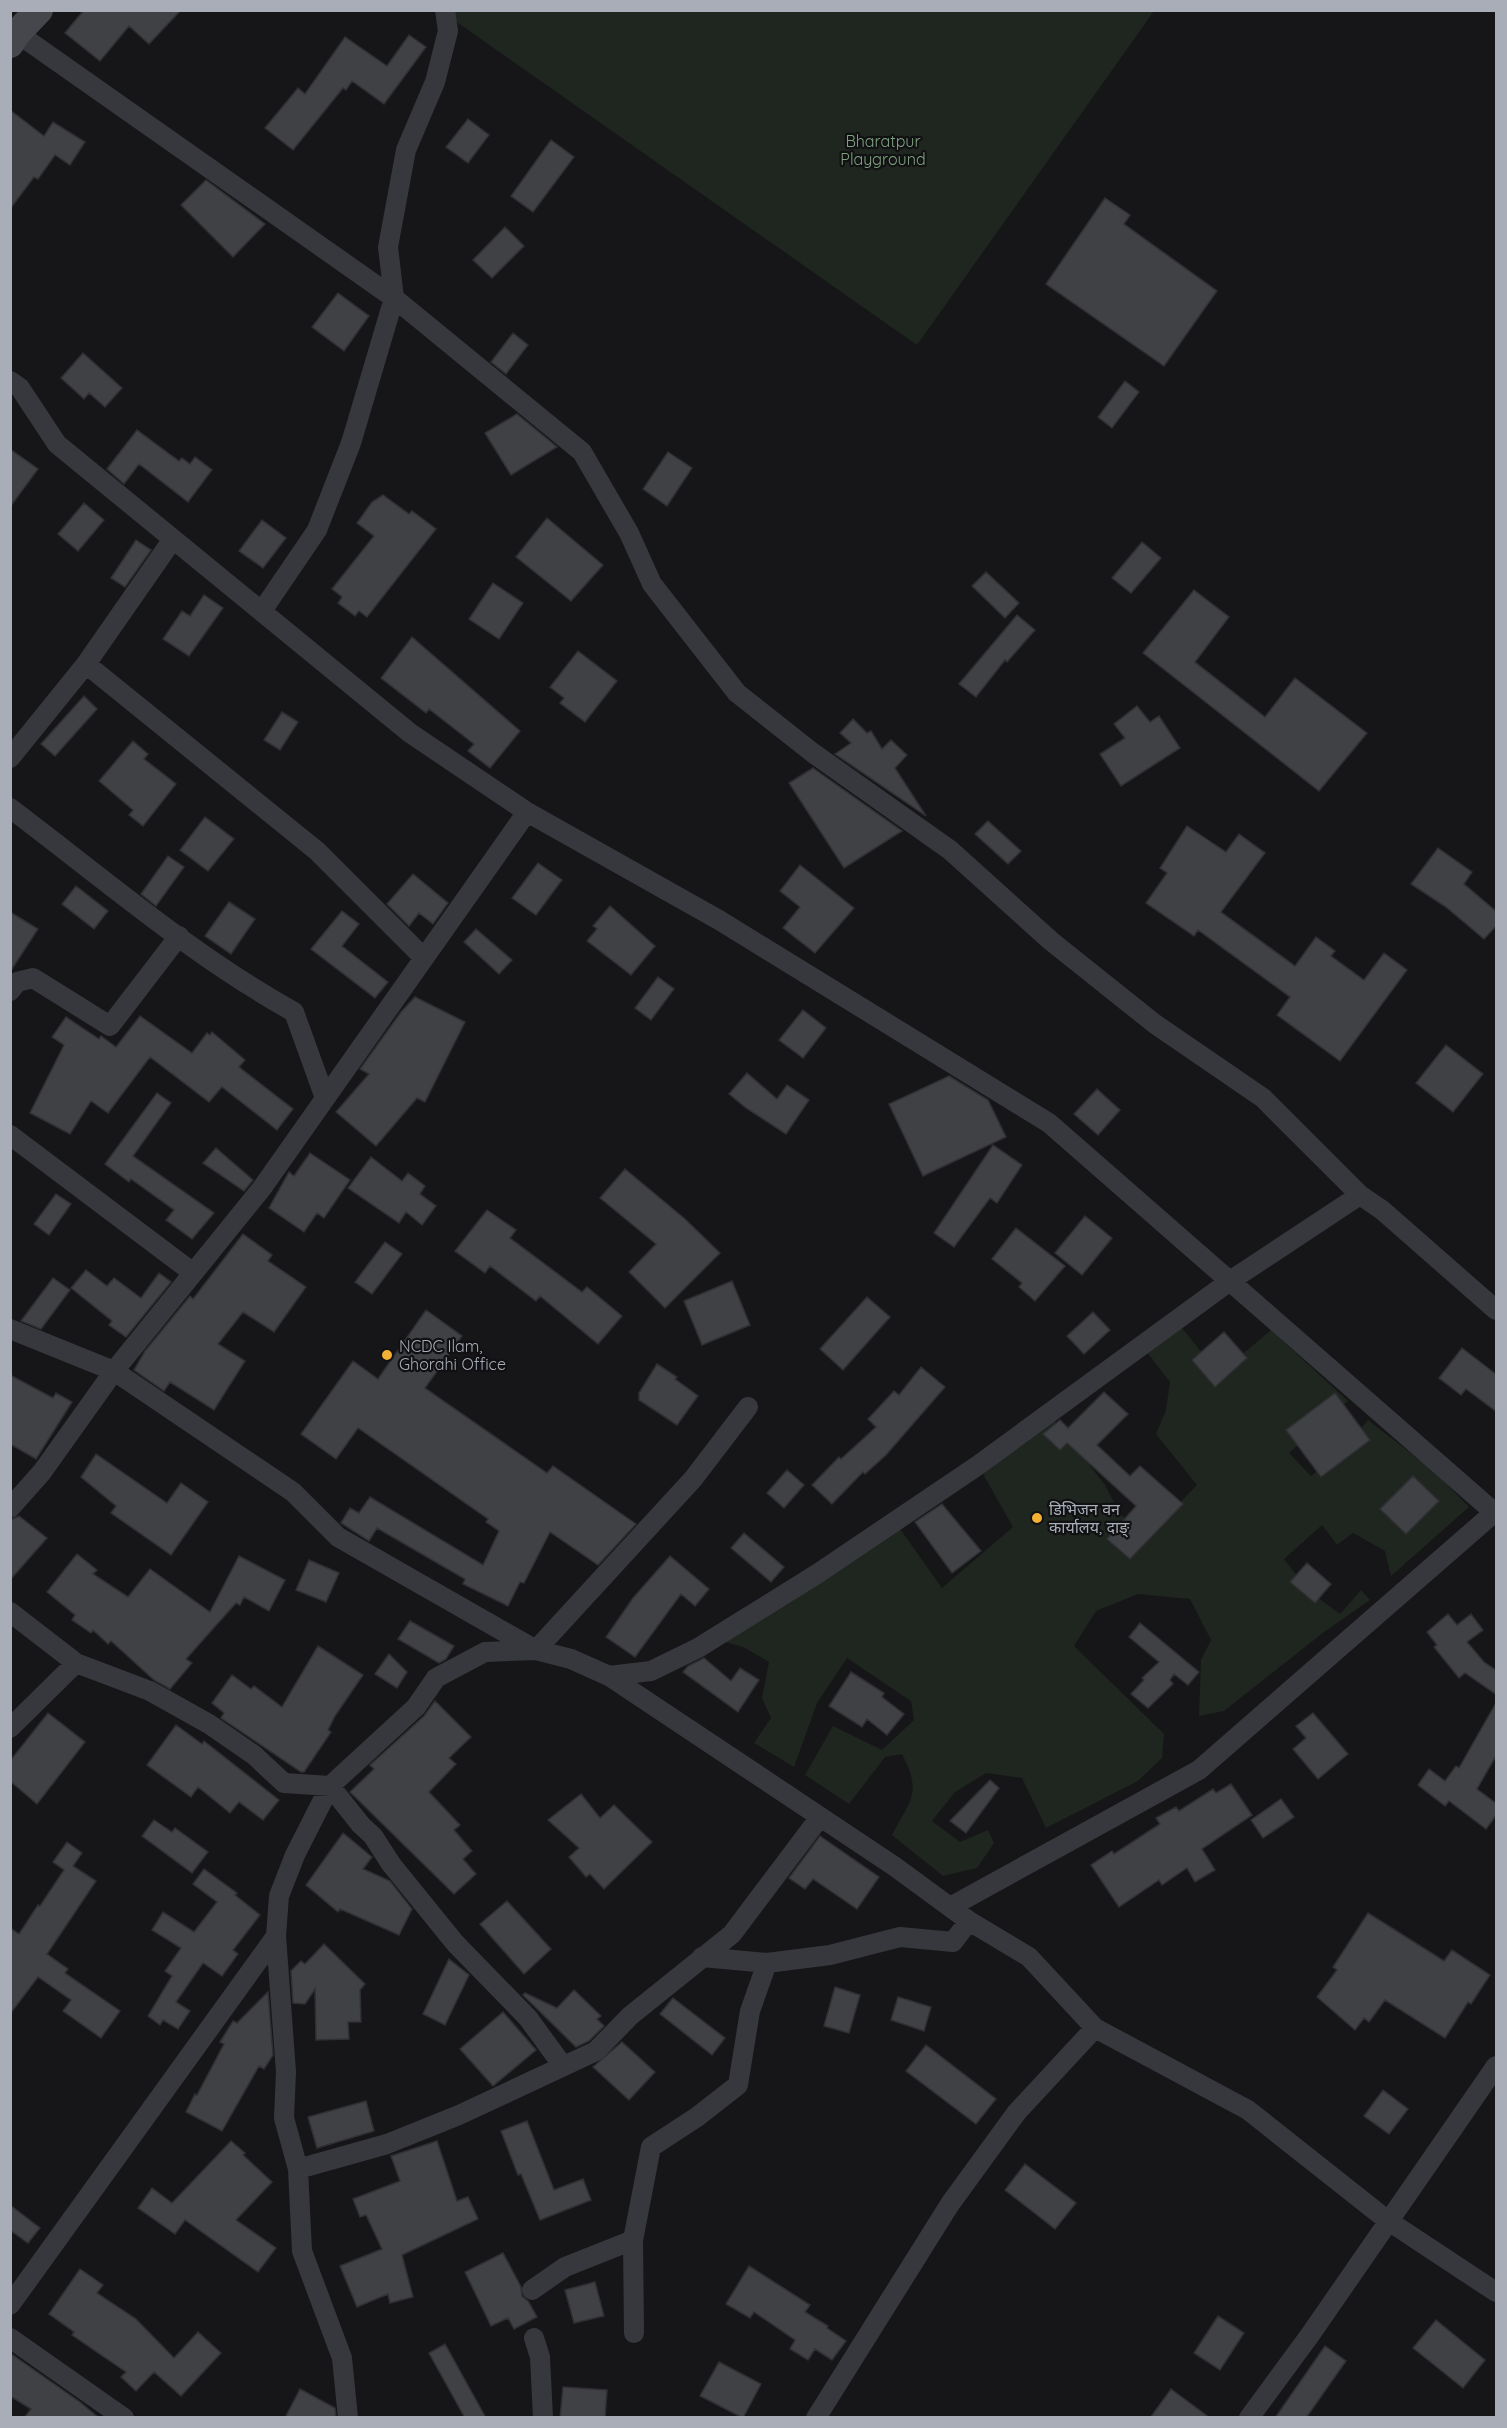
<svg xmlns="http://www.w3.org/2000/svg" width="1507" height="2428" font-family="Quicksand,'Noto Sans Devanagari',sans-serif">
	<style>
		.green { fill: #1e261f }
		.building { fill: #404145; stroke: #303034; stroke-width: 1.5 }
		.lines { fill: none; stroke-linecap: round; stroke-linejoin: round }
		.street { stroke: #37383d; stroke-width: 20 }
		.secondary { stroke: #45474d; stroke-width: 28 }
		.poi-dot { fill: #f2b134; stroke: #111113; stroke-width: 2 }
		.labels { text-anchor: middle; dominant-baseline: central; stroke-width: 4.5; stroke-linejoin: round; paint-order: stroke }
		.park-label { font-size: 16px; fill: #7fa381; stroke: #111113 }
		.poi-label { font-size: 16px; fill: #a8adb8; stroke: #111113; text-anchor: start }
	</style>
	<rect width="100%" height="100%" fill="#161618"/>
	<!-- green -->
	<path class="green" d="M441,11H1154L917,345Z
		M1182,1328L1219,1374L1271,1330L1348,1401L1289,1453L1311,1476L1341,1453L1368,1420L1435,1472L1469,1507L1391,1576L1385,1551L1353,1533L1337,1545L1322,1525L1284,1559L1308,1590L1340,1614L1361,1590L1370,1600L1324,1632L1224,1711L1199,1716L1201,1660L1211,1640L1190,1599L1138,1594L1096,1611L1074,1646L1164,1734L1162,1758L1138,1781L1046,1828L1022,1778L986,1773L955,1792L932,1821L960,1842L988,1830L994,1843L977,1868L943,1876L892,1835C911,1799 922,1793 902,1754L885,1757L849,1804L805,1775L833,1726L882,1750L914,1720L911,1701L847,1658L817,1703L794,1767L754,1743L771,1718L762,1698L769,1662L743,1647L712,1638L893,1519L942,1588L1013,1527L979,1467L1052,1417L1105,1485L1120,1514L1147,1536L1197,1485L1156,1434L1166,1410L1170,1382L1143,1347Z"/>
	<!-- building -->
	<path class="building" d="M84,10H181L149,44L129,26L100,61L65,33Z
		M409,35L426,47L384,104L352,81L346,90L343,88L293,150L265,128L298,88L305,94L345,37L387,66Z
		M10,110L44,136L53,122L85,142L70,165L55,155L38,179L34,177L10,209Z
		M468,119L489,135L468,163L446,147Z
		M551,140L574,157L533,212L511,196Z
		M206,180L265,224L233,257L181,205Z
		M1105,198L1130,215L1124,224L1217,291L1164,366L1046,284Z
		M505,227L524,246L492,278L473,260Z
		M338,293L369,316L344,351L312,327Z
		M513,333L528,345L506,374L491,362Z
		M83,353L122,388L105,407L89,393L84,399L61,378Z
		M1125,381L1139,392L1112,428L1098,417Z
		M517,414L557,447L511,475L485,433Z
		M137,430L179,461L182,458L190,464L195,457L212,470L188,502L139,464L124,484L107,469Z
		M10,449L38,469L10,507Z
		M668,452L692,468L667,506L643,489Z
		M383,495L409,514L412,511L436,529L367,617L359,611L355,616L338,603L342,597L332,589L374,536L357,523L372,502Z
		M84,503L104,520L78,551L58,534Z
		M547,518L603,565L571,601L516,557Z
		M262,520L286,538L263,568L239,551Z
		M136,540L151,550L125,587L111,578Z
		M1142,542L1161,558L1131,593L1112,578Z
		M986,572L1019,603L1005,618L972,586Z
		M493,583L523,603L499,639L469,619Z
		M1194,590L1229,617L1195,662L1265,717L1295,678L1367,733L1319,791L1143,653Z
		M204,595L223,608L189,656L163,639L182,611L190,616Z
		M1017,615L1035,630L1007,662L1005,660L976,697L959,684Z
		M412,637L520,731L490,768L468,751L474,744L429,709L426,713L381,678Z
		M578,651L617,681L585,722L560,703L564,698L550,687Z
		M84,696L97,709L55,756L41,744Z
		M1137,706L1150,722L1159,716L1180,748L1121,786L1100,754L1125,738L1114,724Z
		M282,712L298,722L280,750L264,740Z
		M853,719L867,733L871,731L882,749L891,740L907,755L895,768L926,816L835,754L851,743L840,733Z
		M133,741L148,754L144,759L176,784L143,826L129,815L133,810L99,781Z
		M813,768L902,831L844,868L789,783Z
		M205,817L234,839L208,871L180,850Z
		M988,821L1021,851L1008,864L975,834Z
		M1187,826L1226,852L1239,834L1265,853L1221,912L1295,966L1316,937L1335,951L1331,956L1364,980L1384,953L1407,970L1340,1061L1277,1015L1290,997L1198,930L1194,936L1146,903L1167,873L1160,868Z
		M1438,848L1472,872L1464,884L1497,912V925L1484,939L1446,907L1411,884Z
		M168,856L184,867L156,906L141,894Z
		M538,863L562,880L536,915L512,898Z
		M800,865L854,908L815,953L783,928L800,907L780,891Z
		M413,874L448,903L433,924L419,913L409,926L387,904Z
		M76,886L108,911L94,929L62,904Z
		M229,902L255,919L231,954L205,936Z
		M610,906L655,946L631,975L587,941L597,929L593,926Z
		M342,911L359,924L342,946L388,982L375,998L311,949Z
		M10,912L38,929L10,972Z
		M476,929L512,960L499,974L464,942Z
		M658,977L674,989L651,1020L635,1008Z
		M415,997L465,1022L425,1102L417,1098L376,1146L336,1112L369,1074L360,1069L401,1012Z
		M803,1010L826,1028L803,1058L779,1040Z
		M140,1016L192,1053L207,1033L210,1035L212,1032L245,1060L239,1067L293,1109L277,1130L222,1087L209,1102L150,1057L108,1113L91,1101L70,1134L30,1113L64,1045L52,1037L66,1017L99,1039L101,1036L116,1047Z
		M1446,1045L1483,1074L1453,1112L1416,1083Z
		M747,1073L777,1099L787,1085L809,1100L786,1134L746,1108L729,1094Z
		M949,1076L988,1100L1006,1137L923,1176L889,1104Z
		M1097,1089L1120,1110L1098,1135L1074,1114Z
		M157,1093L171,1103L133,1156L214,1213L192,1239L166,1220L174,1210L131,1179L129,1182L105,1164Z
		M993,1145L1022,1165L997,1203L990,1198L954,1247L934,1233Z
		M216,1148L253,1180L244,1191L203,1163Z
		M310,1153L350,1180L324,1218L317,1213L304,1232L269,1208L289,1172L294,1176Z
		M371,1157L402,1181L408,1173L425,1186L420,1194L436,1206L422,1225L406,1212L399,1223L348,1188Z
		M625,1169L685,1219L720,1253L665,1308L629,1272L656,1244L600,1198Z
		M56,1194L71,1204L49,1235L34,1224Z
		M487,1210L516,1230L510,1238L582,1292L587,1287L622,1316L598,1344L540,1296L536,1301L490,1266L485,1273L455,1251Z
		M1085,1216L1112,1238L1082,1275L1055,1253Z
		M1016,1228L1065,1266L1035,1301L1019,1287L1022,1283L992,1259Z
		M243,1234L272,1255L268,1261L306,1287L274,1332L243,1312L218,1344L245,1361L214,1410L170,1382L164,1391L134,1370L145,1351L190,1296L193,1299Z
		M385,1242L402,1254L372,1294L355,1282Z
		M86,1270L107,1286L114,1278L141,1298L159,1273L171,1282L126,1337L109,1325L112,1321L71,1288Z
		M53,1278L70,1290L41,1329L21,1321Z
		M732,1281L750,1325L702,1345L684,1301Z
		M867,1297L890,1317L843,1370L820,1349Z
		M426,1310L462,1336L425,1388L547,1473L553,1466L636,1524L598,1565L550,1532L524,1583L520,1582L508,1606L463,1584L465,1579L377,1528L369,1541L341,1523L350,1508L359,1513L370,1497L483,1565L499,1531L486,1522L488,1519L358,1428L336,1459L301,1434L353,1361L378,1379Z
		M1093,1312L1110,1330L1084,1354L1067,1336Z
		M1224,1332L1247,1358L1215,1387L1192,1360Z
		M1462,1348L1497,1375V1412L1466,1389L1461,1395L1439,1378Z
		M657,1364L677,1377L675,1379L698,1396L677,1425L639,1400V1393Z
		M921,1367L945,1387L886,1455L865,1474L863,1472L832,1504L812,1485L839,1457L841,1459L876,1427L868,1419L894,1391L899,1395Z
		M10,1375L53,1398L56,1393L72,1402L36,1459L10,1444Z
		M1104,1392L1128,1414L1097,1445L1130,1476L1140,1466L1183,1504L1130,1559L1107,1539L1136,1506L1067,1443L1060,1450L1043,1434L1060,1420L1068,1428Z
		M1335,1393L1370,1440L1321,1477L1286,1430Z
		M96,1454L167,1503L181,1483L208,1502L171,1555L111,1513L116,1506L81,1477Z
		M787,1470L804,1485L784,1508L767,1493Z
		M1413,1476L1439,1501L1406,1534L1380,1509Z
		M942,1504L981,1551L952,1573L915,1522Z
		M19,1516L47,1538L10,1580V1520Z
		M744,1533L784,1567L771,1582L731,1548Z
		M77,1554L97,1570L93,1574L128,1597L150,1569L210,1612L239,1556L285,1580L269,1611L244,1597L240,1605L236,1603L186,1659L192,1663L170,1689L154,1680L111,1641L108,1644L93,1630L91,1633L72,1620L75,1615L47,1592Z
		M670,1556L709,1589L695,1606L681,1594L635,1657L606,1637L633,1598Z
		M309,1560L339,1573L326,1602L296,1590Z
		M1307,1563L1331,1584L1315,1603L1290,1582Z
		M1448,1614L1457,1625L1471,1614L1483,1630L1467,1642L1484,1662L1497,1671V1695L1465,1673L1459,1678L1434,1647L1437,1645L1427,1632Z
		M410,1621L454,1646L446,1659L439,1663L398,1639Z
		M1140,1623L1199,1672L1188,1685L1174,1674L1170,1680L1173,1684L1148,1708L1131,1694L1144,1680L1142,1678L1159,1662L1129,1637Z
		M318,1646L363,1675L335,1716L328,1730L331,1732L304,1772H301L221,1718L224,1713L212,1703L232,1675L251,1689L254,1686L282,1707Z
		M389,1654L407,1672L397,1688L375,1674Z
		M704,1658L731,1681L740,1668L759,1680L738,1712L683,1672L688,1666Z
		M851,1672L884,1693L882,1697L904,1714L887,1735L867,1719L862,1727L829,1706Z
		M435,1701L471,1737L449,1758L456,1764L429,1792L460,1825L454,1830L472,1851L463,1859L476,1874L454,1894L350,1792L374,1769L370,1765L424,1716Z
		M1497,1701V1754L1477,1789L1497,1804V1814L1486,1829L1449,1801L1445,1806L1418,1785L1429,1769L1445,1781L1456,1766L1459,1768Z
		M48,1713L85,1742L37,1804L10,1781V1761Z
		M1313,1713L1348,1754L1318,1779L1293,1749L1306,1738L1296,1726Z
		M176,1725L202,1744L204,1741L279,1800L263,1820L239,1802L230,1813L198,1787L191,1797L147,1765Z
		M990,1780L999,1788L966,1833L950,1821Z
		M1231,1784L1252,1815L1202,1849L1215,1870L1195,1882L1187,1868L1162,1885L1159,1880L1119,1907L1091,1865L1112,1851L1114,1854L1160,1824L1156,1818L1176,1807L1179,1811L1213,1789L1216,1793Z
		M581,1794L600,1818L614,1805L652,1842L604,1889L590,1874L586,1877L569,1857L579,1848L548,1820Z
		M1281,1799L1294,1817L1263,1838L1251,1820Z
		M154,1820L172,1832L175,1828L208,1852L192,1873L142,1836Z
		M343,1833L372,1857L363,1869L390,1881L412,1909L399,1935L340,1909L338,1912L306,1885Z
		M820,1836L879,1877L857,1909L813,1879L805,1889L789,1878Z
		M67,1842L82,1853L73,1866L96,1881L47,1954L68,1969L65,1973L120,2011L101,2038L63,2011L71,2000L38,1977L10,2014V1928L19,1934L38,1905L40,1906L64,1870L53,1862Z
		M204,1869L237,1893L235,1895L260,1915L233,1950L238,1954L222,1976L203,1963L176,2002L190,2011L178,2029L163,2020L160,2025L148,2016L172,1976L165,1971L181,1948L152,1930L163,1912L194,1932L217,1902L193,1884Z
		M507,1901L551,1949L524,1974L480,1924Z
		M1368,1913L1444,1961L1452,1950L1490,1975L1471,2004L1468,2002L1445,2038L1385,2000L1369,2022L1364,2018L1355,2030L1317,1997L1337,1970L1333,1967Z
		M324,1944L365,1984L360,1990L361,2022H348L349,2039L316,2040L315,1989L305,2004L293,2003L291,1971L301,1961L305,1964Z
		M449,1959L469,1975L445,2025L423,2014Z
		M835,1987L860,1995L849,2033L824,2026Z
		M574,1990L601,2016L597,2019L604,2026L589,2041L576,2047L523,1995L525,1993L557,2008Z
		M268,1992L273,2055L264,2069L259,2066L222,2131L186,2112L195,2094L197,2095L224,2044L220,2042L233,2021L237,2023Z
		M898,1997L931,2007L924,2031L891,2020Z
		M673,1998L725,2038L712,2055L660,2014Z
		M503,2012L536,2050L493,2086L460,2049Z
		M622,2042L655,2072L629,2100L593,2067Z
		M926,2045L996,2099L976,2124L906,2071Z
		M1383,2090L1408,2109L1389,2134L1364,2116Z
		M366,2101L374,2131L317,2148L308,2117Z
		M527,2121L554,2190L583,2179L591,2200L540,2220L521,2174L518,2175L501,2131Z
		M231,2141L245,2153L243,2155L272,2182L236,2220L276,2248L258,2272L185,2220L175,2234L138,2208L152,2188L172,2203Z
		M437,2141L457,2201L468,2197L478,2219L402,2255L413,2297L390,2303L388,2294L357,2307L340,2266L382,2249L366,2215L360,2217L353,2199L400,2181L391,2156Z
		M1025,2164L1076,2203L1055,2229L1005,2190Z
		M10,2205L40,2228L28,2243L10,2230Z
		M503,2253L521,2287L522,2296L528,2301L537,2317L514,2329L508,2318L491,2326L465,2272Z
		M749,2266L810,2305L805,2312L828,2326L827,2328L846,2341L832,2360L815,2349L808,2360L790,2349L795,2340L754,2312L750,2318L726,2304Z
		M80,2269L103,2285L97,2293L136,2319L174,2358L198,2332L221,2353L181,2396L154,2372L136,2391L121,2377L126,2372L72,2335L74,2332L49,2314Z
		M595,2282L604,2316L574,2323L565,2290Z
		M1218,2316L1244,2333L1220,2370L1194,2353Z
		M1436,2320L1485,2360L1463,2388L1413,2348Z
		M445,2344L486,2418H465L429,2353Z
		M1325,2346L1346,2361L1306,2418H1275Z
		M10,2353L80,2402L99,2418H24L31,2409L10,2396Z
		M719,2362L761,2384L743,2418L700,2396Z
		M563,2387L607,2390L605,2418H560Z
		M300,2389L335,2408L336,2418H285Z
		M1171,2389L1210,2418H1150Z"/>
	<g class="lines">
		<!-- street -->
		<path class="street" d="M17,33L394,298L582,452L629,533L652,584L737,693L813,753L950,850L1051,941L1155,1024L1263,1098L1360,1195
			M10,381L20,388L57,444L410,733L527,812L719,920L1049,1123L1495,1513
			M262,611L317,530L351,443L394,298L388,247L406,150L435,82L448,31L445,10
			M86,664L317,851L424,958
			M10,758L86,664L173,539
			M10,808C103,878 193,956 294,1012L325,1098
			M10,991L17,982L33,978L110,1026L179,936
			M10,1135L192,1272
			M10,1329L114,1371L293,1492L338,1537L536,1650L693,1479L748,1407
			M10,1508L42,1472L114,1371L262,1188L527,812
			M10,1612L76,1663L150,1691L209,1724L254,1755L284,1783L330,1786L361,1825L373,1836L391,1864L455,1943L528,2018L563,2066
			M609,1676L651,1671L698,1648L817,1574L977,1466L1230,1281L1360,1195L1382,1210L1496,1310
			M10,1728L76,1663
			M950,1907L1199,1770L1496,1511
			M702,1957L767,1963L830,1955L900,1937L953,1942L969,1921
			M298,2169L387,2144L459,2115L596,2051L630,2016L732,1934L820,1817
			M532,2290L565,2267L633,2240
			M10,2305L276,1936
			M634,2333L633,2240L651,2147L697,2117L738,2085L750,2011L767,1963
			M10,2338L124,2418
			M534,2338L540,2357L543,2418
			M348,2418L342,2358L302,2251L298,2169L284,2118L286,2072L276,1936L279,1896L295,1855L330,1786L416,1707L436,1678L485,1652L536,1650L571,1659L609,1676L894,1866L969,1921L1029,1957L1095,2028L1248,2110L1387,2220L1496,2292
			M816,2418L950,2204L1017,2112L1095,2028
			M1249,2418L1310,2335L1496,2066"/>
		<!-- secondary -->
		<path class="secondary" d="M10,44L17,33L39,10"/>
	</g>
	<!-- markers -->
	<g class="poi-dot">
		<circle cx="387" cy="1355" r="6"/>
		<circle cx="1037" cy="1518" r="6"/>
	</g>
	<g class="labels">
		<!-- park labels -->
		<g class="park-label">
			<text x="883" y="141">Bharatpur<tspan x="883" dy="18">Playground</tspan></text>
		</g>
		<!-- poi labels -->
		<g class="poi-label">
			<text x="399" y="1346">NCDC Ilam,<tspan x="399" dy="18">Ghorahi Office</tspan></text>
			<text x="1049" y="1509">डिभिजन वन<tspan x="1049" dy="18">कार्यालय, दाङ्</tspan></text>
		</g>
	</g>
	<!-- border -->
	<rect width="1507" height="2428" fill="none" stroke="#a8adb8" stroke-width="24"/>
</svg>
